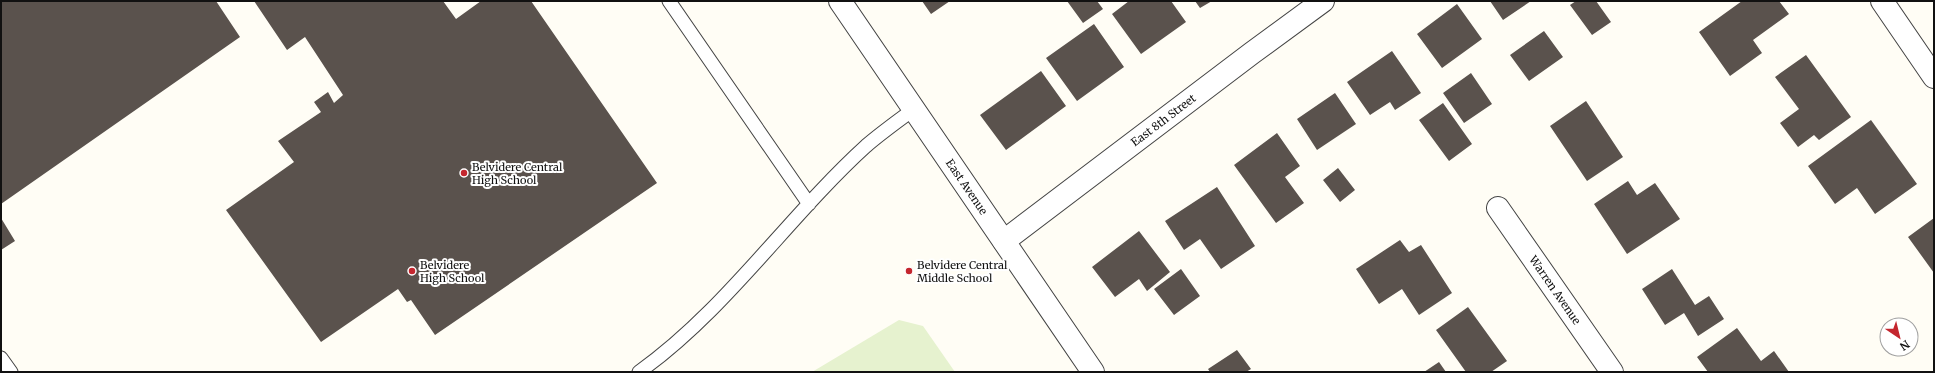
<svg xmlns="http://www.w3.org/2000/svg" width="1935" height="373" font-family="Merriweather,serif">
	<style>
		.pitch { fill: #e6f2cf }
		.building { fill: #5a524d }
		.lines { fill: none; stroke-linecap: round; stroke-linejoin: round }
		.service-casing { stroke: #444; stroke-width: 15 }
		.minor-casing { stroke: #444; stroke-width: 24 }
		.tertiary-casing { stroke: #444; stroke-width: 24 }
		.service { stroke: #fff; stroke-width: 13 }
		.minor { stroke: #fff; stroke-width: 22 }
		.tertiary { stroke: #fff; stroke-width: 22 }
		.poi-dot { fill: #c4262e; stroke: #fff; stroke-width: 1.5 }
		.labels { text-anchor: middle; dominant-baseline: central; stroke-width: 4; stroke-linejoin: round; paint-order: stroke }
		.street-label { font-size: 11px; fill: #111; stroke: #fff }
		.poi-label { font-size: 11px; fill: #111; stroke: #fff; text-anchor: start }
	</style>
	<rect width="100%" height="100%" fill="#fffdf5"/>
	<!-- pitch -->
	<path class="pitch" d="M899,320L923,326L955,372H812Z"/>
	<!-- building -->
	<path class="building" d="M1,1H216L240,37L1,204Z
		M254,1H443L456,19L481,1H531L657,183L435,335L411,300L407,302L398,289L321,342L226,210L294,162L278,141L321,112L314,102L328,92L334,103L343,95L305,37L287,50Z
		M922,1H950L931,14Z
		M1067,1H1097L1103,9L1083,23Z
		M1129,1H1171L1186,22L1141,54L1112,14Z
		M1195,1H1212L1200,8Z
		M1490,1H1531L1503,20Z
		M1576,1H1596L1611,22L1592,35L1570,5Z
		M1742,1H1779L1789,14L1753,40L1762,53L1730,76L1699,32Z
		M1457,4L1482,39L1442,68L1417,34Z
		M1094,24L1124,67L1077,101L1046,58Z
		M1544,31L1563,57L1529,81L1510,55Z
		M1392,51L1421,93L1395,110L1390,102L1370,115L1347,82Z
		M1806,55L1851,117L1819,140L1814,135L1798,147L1780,123L1799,109L1775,77Z
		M1041,71L1066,106L1006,150L980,115Z
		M1471,73L1492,104L1464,123L1443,93Z
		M1335,93L1356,124L1317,150L1297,119Z
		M1586,101L1623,157L1587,181L1550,126Z
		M1443,103L1472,144L1449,161L1419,120Z
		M1871,120L1917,184L1875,214L1857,188L1835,204L1808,166Z
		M1277,133L1300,166L1285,177L1304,203L1276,223L1234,165Z
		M1338,168L1355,190L1340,202L1323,180Z
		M1628,181L1637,195L1655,183L1680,219L1627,254L1594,204Z
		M1217,187L1255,246L1221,269L1200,239L1184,250L1165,221Z
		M1,218L15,241L1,250Z
		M1934,218V273L1908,237Z
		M1139,231L1170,272L1147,291L1139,279L1115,297L1092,267Z
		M1400,240L1409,252L1421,245L1452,293L1419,315L1402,289L1379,304L1356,269Z
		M1181,269L1200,296L1174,315L1154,289Z
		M1672,269L1695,305L1709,296L1724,319L1698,336L1684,313L1665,325L1642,289Z
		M1468,307L1507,361L1491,372H1466L1436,330Z
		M1737,328L1761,361L1774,351L1789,372H1708L1697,357Z
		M1237,350L1251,369L1246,372H1210L1208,369Z
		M1439,362L1446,372H1424Z"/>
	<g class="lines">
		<!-- service casing -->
		<g class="service-casing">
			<path id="service" d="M669,1L809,204
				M1,358L11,372
				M639,372C725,311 788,217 866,146C881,133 898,121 914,109"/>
		</g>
		<!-- minor casing -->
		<g class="minor-casing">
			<g id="minor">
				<path d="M1882,1L1934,77"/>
				<path id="s1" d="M1498,208L1612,372"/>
				<path id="s2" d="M1004,241L1252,53L1323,1"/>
			</g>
		</g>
		<!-- tertiary casing -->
		<g class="tertiary-casing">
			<g id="tertiary">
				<path id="s3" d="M840,1L1093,372"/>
			</g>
		</g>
		<!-- service -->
		<use href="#service" class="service"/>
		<!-- minor -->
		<use href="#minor" class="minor"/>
		<!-- tertiary -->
		<use href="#tertiary" class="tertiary"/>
	</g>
	<!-- markers -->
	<g class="poi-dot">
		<circle cx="464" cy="173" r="4"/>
		<circle cx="412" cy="271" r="4"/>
		<circle cx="909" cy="271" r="4"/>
	</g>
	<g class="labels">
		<!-- street labels -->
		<g class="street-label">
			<text stroke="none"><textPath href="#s2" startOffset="200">East 8th Street</textPath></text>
			<text stroke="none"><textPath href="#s3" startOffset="225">East Avenue</textPath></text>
			<text stroke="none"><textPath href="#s1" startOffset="100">Warren Avenue</textPath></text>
		</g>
		<!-- poi labels -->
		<g class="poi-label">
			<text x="472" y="167">Belvidere Central<tspan x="472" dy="13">High School</tspan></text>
			<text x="420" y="265">Belvidere<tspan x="420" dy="13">High School</tspan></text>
			<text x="917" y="265">Belvidere Central<tspan x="917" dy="13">Middle School</tspan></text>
		</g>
	</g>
	<!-- border -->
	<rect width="1935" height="373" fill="none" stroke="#111111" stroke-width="4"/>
	<!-- north arrow -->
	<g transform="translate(1899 337) rotate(145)"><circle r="19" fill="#ffffff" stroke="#a0a0a0"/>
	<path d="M0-3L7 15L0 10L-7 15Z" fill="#c4262e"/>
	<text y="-6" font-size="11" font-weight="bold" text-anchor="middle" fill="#111111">N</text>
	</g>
</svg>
